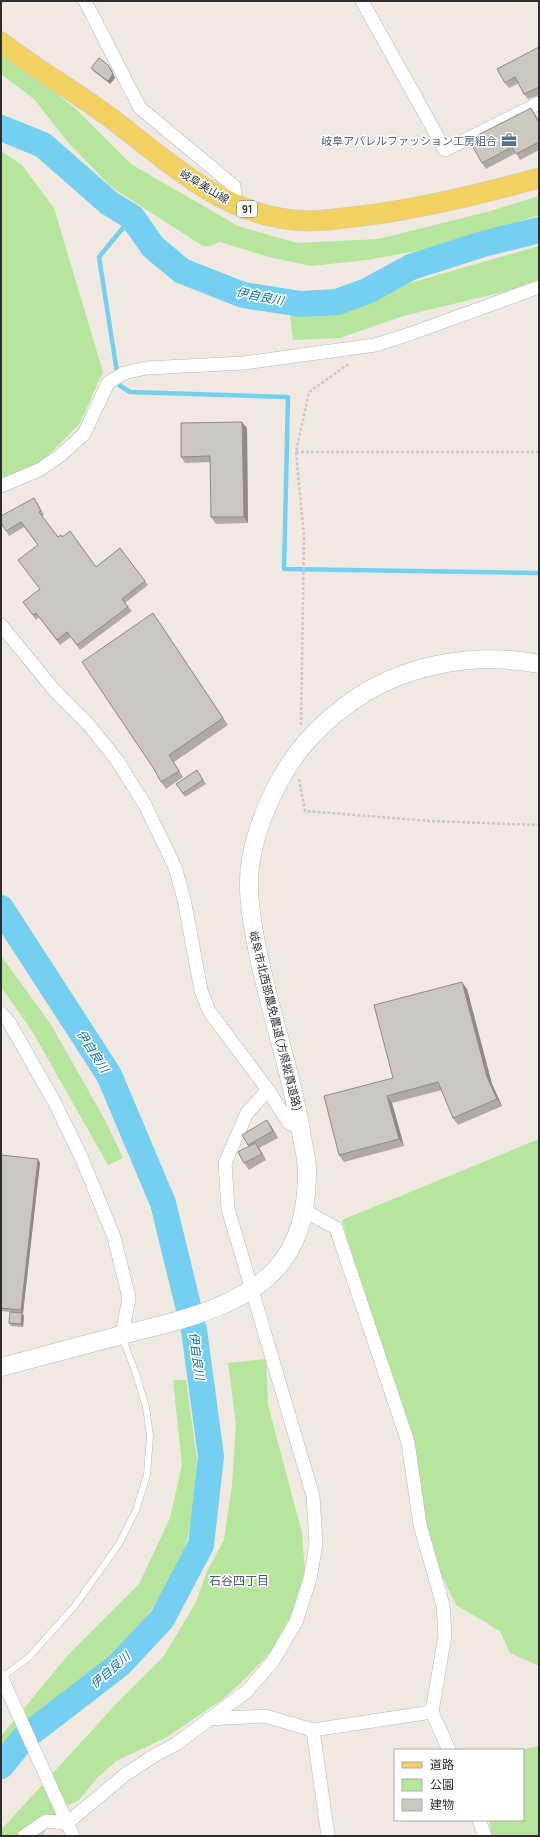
<svg xmlns="http://www.w3.org/2000/svg" width="540" height="1837" font-family="Manrope,'Noto Sans JP',sans-serif">
	<style>
		.green { fill: #b6e59e }
		.lines { fill: none; stroke-linecap: round; stroke-linejoin: round }
		.stream { stroke: #75cff0; stroke-width: 4.5 }
		.river { stroke: #75cff0; stroke-width: 26 }
		.lane-casing { stroke: #b4b7c1; stroke-width: 7 }
		.street-casing { stroke: #b4b7c1; stroke-width: 14 }
		.secondary-casing { stroke: #b4b7c1; stroke-width: 19 }
		.primary-casing { stroke: #c9c9c9; stroke-width: 21 }
		.path { stroke: #c9c9c9; stroke-width: 2.5; stroke-dasharray: 3 2; stroke-linecap: butt }
		.lane { stroke: #fff; stroke-width: 6 }
		.street { stroke: #fff; stroke-width: 13 }
		.secondary { stroke: #fff; stroke-width: 18 }
		.primary { stroke: #f2d163; stroke-width: 20 }
		.wall { fill: #afaba4 }
		.shaded-wall { fill: #8e8b86 }
		.building { fill: #cbc7bf; stroke: #8e8b86 }
		.labels { text-anchor: middle; dominant-baseline: central; stroke-width: 3; stroke-linejoin: round; paint-order: stroke }
		.shield { fill: #fff; stroke: #6d6d6d; stroke-width: 1 }
		.shield-label { font-size: 10px; font-weight: bold; fill: #2e2e2e }
		.service-label { font-size: 11px; fill: #4e5e75; stroke: #fff; text-anchor: end }
		.street-label { font-size: 11px; fill: #2e2e2e; stroke: #fff }
		.water-label { font-size: 12px; font-style: italic; fill: #0d6fa3; stroke: #fff }
		.neighbourhood-label { font-size: 12px; fill: #4d5680; stroke: #fff }
	</style>
	<rect width="100%" height="100%" fill="#efe9e1"/>
	<!-- green -->
	<path class="green" d="M1,51L75,108L131,164L238,226L297,243L378,239L490,211L539,196V215L448,245L367,260L311,266L269,257L220,242L210,246H203L111,187L66,140L34,99L1,74Z
		M1,151L22,165L54,208L103,372L80,423L40,464L1,478Z
		M539,246V281L519,288L403,316L340,338L293,340L290,316L343,308L396,287Z
		M1,956L50,1023L105,1120L123,1158L108,1165L32,1031L1,987Z
		M539,1139V1666L510,1653L500,1631L456,1605L432,1555L392,1402L342,1220Z
		M266,1359L268,1405L302,1533L305,1571L294,1609L272,1650L248,1676L223,1699L167,1737L118,1760L98,1777L79,1800L66,1806L47,1827L43,1836H1V1830L117,1703L164,1656L196,1602L207,1571L224,1540L232,1485L236,1424L228,1363Z
		M173,1380H186L197,1459L192,1516L183,1560L128,1646L1,1770V1736L69,1654L139,1584L170,1518L182,1465Z
		M539,1746V1836H492L489,1820H523V1750H520Z"/>
	<g class="lines">
		<!-- stream -->
		<path class="stream" d="M132,217L99,257L119,385L130,392L288,397L284,569L539,573"/>
		<!-- river -->
		<path class="river" d="M1,128L43,145L109,203L132,217L153,247L182,271L243,295L301,304L337,302L367,291L411,267L483,244L539,230
			M1,908L109,1075L163,1203L194,1330L211,1456L201,1545L162,1619L119,1665L24,1738L1,1766"/>
		<!-- lane casing -->
		<g class="lane-casing">
			<path id="lane" d="M1,1678L29,1657L74,1607L119,1544L136,1510L147,1475L150,1436L146,1407L135,1371L122,1337"/>
		</g>
		<!-- street casing -->
		<g class="street-casing">
			<path id="street" d="M85,1L140,108L234,186L236,205
				M362,1L445,150L539,103
				M1,486L39,470L61,455L84,434L108,383L124,373L146,368L244,363L375,345L407,335L539,287
				M1,625L55,691L88,724L117,760L145,805L175,867L184,899L201,990L209,1011L268,1090L289,1123L301,1129
				M1,1013L9,1022L55,1103L82,1159L114,1237L129,1298L122,1335
				M303,1210L336,1228L408,1442L420,1525L443,1605L445,1635L432,1712L449,1750
				M1,1676L73,1836
				M208,1719L265,1716L313,1730L432,1712
				M313,1730L328,1836
				M479,1820L485,1836
				M24,1836L46,1821L67,1823L126,1774L157,1754L176,1744L247,1691L273,1661L296,1622L310,1579L316,1544L313,1496L228,1209L225,1163L247,1113L268,1090"/>
		</g>
		<!-- secondary casing -->
		<g class="secondary-casing">
			<path id="secondary" d="M1,1367C39,1357 76,1347 114,1337C171,1322 258,1307 289,1251C303,1228 307,1198 307,1171C307,1160 304,1148 302,1138C292,1072 268,1008 256,943C251,916 246,887 251,860C254,840 261,820 269,802C288,760 308,735 344,707C398,665 473,651 539,664"/>
		</g>
		<!-- primary casing -->
		<g class="primary-casing">
			<path id="primary" d="M1,42C35,69 73,90 108,116C161,155 213,207 280,218C304,223 329,220 353,217C415,210 478,195 539,178"/>
		</g>
		<!-- path -->
		<path class="path" d="M296,452H539
			M301,725L304,537L296,452L309,392L350,363
			M299,779L305,811L430,821L539,825"/>
		<!-- lane -->
		<use href="#lane" class="lane"/>
		<!-- street -->
		<use href="#street" class="street"/>
		<!-- secondary -->
		<use href="#secondary" class="secondary"/>
		<!-- primary -->
		<use href="#primary" class="primary"/>
	</g>
	<!-- wall -->
	<path class="wall" d="M539,47V95L528,99L524,94L519,83L509,88L505,83Z
		M91,68H111L115,78L110,84L93,71Z
		M531,108L539,121V150L520,160L516,153L486,169L482,163L476,145Z
		M247,428L248,523L216,524L211,517V462L185,463L181,457Z
		M37,502L44,515L42,516L58,537L96,567L120,548L148,585L125,603L132,611L80,650L71,637L60,645L39,617L36,620L23,602L40,589L38,545L24,527L9,536L6,531Z
		M153,613L228,725L174,762L183,777L166,789L161,782Z
		M197,770L206,784L185,797L176,784Z
		M467,989L492,1084L502,1106L458,1125L453,1118L442,1090L392,1103L404,1146L344,1162L339,1155L393,1078Z
		M267,1120L271,1126L278,1138L259,1148L266,1160L249,1170L244,1163L249,1147L242,1135Z
		M1,1155L40,1163L23,1313H22L24,1316L23,1327L11,1326L9,1323L20,1313L1,1311Z"/>
	<!-- shaded-wall -->
	<path class="shaded-wall" d="M108,65L115,78L110,84L108,81Z
		M531,108L539,121V123Z
		M242,422L247,428L248,523L244,517Z
		M462,982L467,989L492,1084L502,1106L497,1099L487,1077Z
		M387,1096L392,1103L404,1146L399,1139Z
		M267,1120L271,1126L278,1138L273,1131Z
		M255,1143L260,1149L266,1160L262,1154Z
		M38,1159L40,1163L23,1313L21,1310Z
		M22,1313L24,1316L23,1327L21,1324Z"/>
	<!-- building -->
	<path class="building" d="M539,47V87L524,94L515,77L505,83L497,69Z
		M99,58L108,65L113,74L108,81L91,68Z
		M531,108L539,123V142L516,154L512,147L482,163L473,147L476,145L472,138Z
		M242,422L244,517H211L210,456L181,457V423Z
		M34,498L41,511L39,512L58,537L61,535L62,537L70,531L96,567L120,548L145,581L122,599L128,607L77,645L67,632L57,640L36,613L33,615L23,602L40,589L18,560L38,545L21,522L6,531L1,523V516Z
		M153,613L223,718L169,755L179,771L161,782L154,769L82,662Z
		M197,770L203,780L183,793L176,784Z
		M462,982L487,1077L497,1099L453,1118L438,1082L387,1096L399,1139L339,1155L324,1096L393,1078L374,1005Z
		M267,1120L273,1131L248,1145L242,1135Z
		M255,1143L262,1154L244,1163L238,1152Z
		M1,1155L38,1159L21,1310L1,1308Z
		M10,1312L22,1313L21,1324L9,1323Z"/>
	<!-- icons -->
	<defs>
		<g id="office-bare" transform="scale(1.2)"><path d="M-6-3h4V-5.5h4V-3h4V5H-6ZM-1-4.5V-3h2v-1.5ZM-6 0V1H6V0Z" fill="#5c6f8a" stroke="#fff" stroke-width="2.5" paint-order="stroke"/></g>
	</defs>
	<g fill-rule="evenodd">
		<use href="#office-bare" x="509" y="140"/>
	</g>
	<g class="labels">
		<!-- shield labels -->
		<rect class="shield" x="237" y="201" width="20" height="16" rx="3"/>
		<g class="shield-label">
			<text x="247" y="209">91</text>
		</g>
		<!-- service labels -->
		<g class="service-label">
			<text x="497" y="140">岐阜アパレルファッション工房組合</text>
		</g>
		<!-- street labels -->
		<g class="street-label">
			<text transform="translate(205 186) rotate(31)">岐阜美山線</text>
			<text transform="translate(276 1021) rotate(76)">岐阜市北西部農免農道(方県縦貫道路)</text>
		</g>
		<!-- water labels -->
		<g class="water-label">
			<text transform="translate(260 296) rotate(11)">伊自良川</text>
			<text transform="translate(93 1051) rotate(57)">伊自良川</text>
			<text transform="translate(197 1356) rotate(82)">伊自良川</text>
			<text transform="translate(110 1670) rotate(-41)">伊自良川</text>
		</g>
		<!-- neighbourhood labels -->
		<g class="neighbourhood-label">
			<text x="239" y="1580">石谷四丁目</text>
		</g>
	</g>
	<!-- border -->
	<rect width="540" height="1837" fill="none" stroke="#2e2e2e" stroke-width="4"/>
	<!-- legend -->
	<rect x="394" y="1749" width="130" height="72" fill="#ffffff" stroke="#ababab"/>
	<rect x="402" y="1762" width="20" height="6" fill="#f2d163" stroke="#ababab"/>
	<text x="430" y="1769" font-size="12" fill="#2e2e2e">道路</text>
	<rect x="402" y="1779" width="20" height="12" fill="#b6e59e" stroke="#ababab"/>
	<text x="430" y="1789" font-size="12" fill="#2e2e2e">公園</text>
	<rect x="402" y="1799" width="20" height="12" fill="#cbc7bf" stroke="#ababab"/>
	<text x="430" y="1809" font-size="12" fill="#2e2e2e">建物</text>
</svg>
